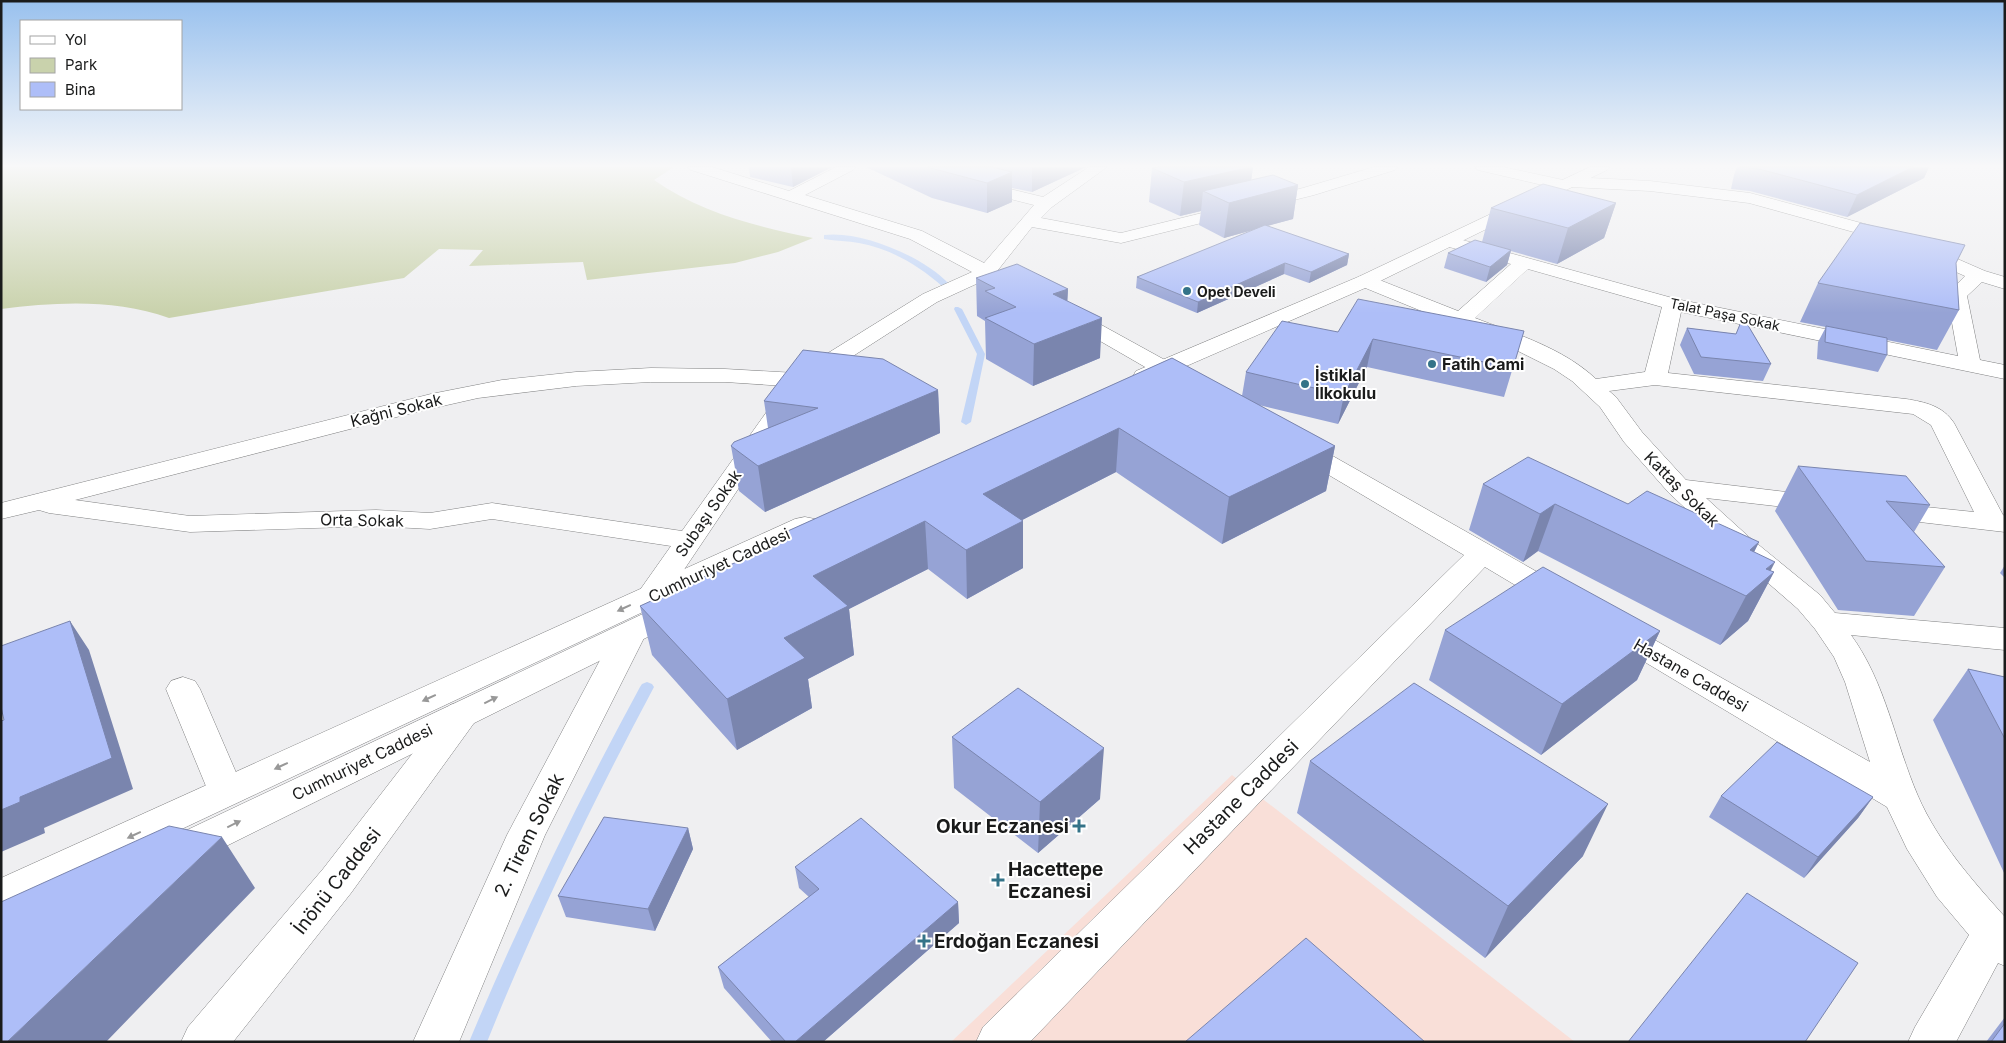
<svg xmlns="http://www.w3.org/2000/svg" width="2006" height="1043" font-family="Inter,sans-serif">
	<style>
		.medical { fill: #f9dfd8 }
		.green { fill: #c9d2ac }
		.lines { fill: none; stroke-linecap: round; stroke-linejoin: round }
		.stream { fill: #c2d5f6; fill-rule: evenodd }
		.minor-casing { stroke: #808182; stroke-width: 1 }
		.secondary-casing { stroke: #808182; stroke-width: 1 }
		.minor { fill: #fff; fill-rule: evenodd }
		.secondary { fill: #fff; fill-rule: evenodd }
		.wall { fill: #96a3d5 }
		.shaded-wall { fill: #7a85ae }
		.building { fill: #aebef8; stroke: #7a85ae }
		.oneway { fill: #989898 }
		.poi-dot { fill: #347388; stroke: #fff; stroke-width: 2 }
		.labels { text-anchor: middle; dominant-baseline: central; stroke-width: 4; stroke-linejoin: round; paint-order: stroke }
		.far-poi-label { font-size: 14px; font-weight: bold; fill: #1a1b1b; stroke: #fff; text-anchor: start }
		.far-street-label { font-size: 14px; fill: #1a1b1b; stroke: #fff }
		.poi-label { font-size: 16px; font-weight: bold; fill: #1a1b1b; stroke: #fff; text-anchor: start }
		.street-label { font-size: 16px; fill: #1a1b1b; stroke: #fff }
		.near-street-label { font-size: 19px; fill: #1a1b1b; stroke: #fff }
		.near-poi-label { font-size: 19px; font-weight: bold; fill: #1a1b1b; stroke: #fff; text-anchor: start }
	</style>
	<rect width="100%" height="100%" fill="#efeff1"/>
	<!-- medical -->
	<path class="medical" d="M1232,775L1575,1042H951Z"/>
	<!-- green -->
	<path class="green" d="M1,167H674L654,180C701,213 758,227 813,238L778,252L735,263L587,280L583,262L469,266L483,250L439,249L404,278L169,318C116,299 57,302 1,309Z"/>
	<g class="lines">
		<!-- stream -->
		<path class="stream" d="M824,235C861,230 924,257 949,284L942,286C918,265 891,249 859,243C848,241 836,241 824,239Z
			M955,307H958L962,309L985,354L971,422L966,425L961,422L977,354L954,309Z
			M647,682L652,684L654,687C592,803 536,920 487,1042H469C520,920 577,803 640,687L642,684Z"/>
		<!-- minor casing -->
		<g class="minor-casing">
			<path id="minor" d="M688,167H712L789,191L836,167H856L853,170L805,195L922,231L984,263L1034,205L971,189L969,186L971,183L977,181L1043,197L1089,167H1107L1052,207L1041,218L1121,233L1303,188L1374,167H1398L1395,170L1314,195L1121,243L1032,227L998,270L1029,286L1032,290L1029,294C1014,298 1000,286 987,279L937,302L808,385L661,604L650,607L639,604L635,597L671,546L492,519L430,529L376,526L190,532L49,513L39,510L1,519V503L431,394L502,380L576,372L651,368L725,369L796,373L923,294L972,272L910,239L691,170ZM651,382H725L785,386L682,531L492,503L430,513L376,510L190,516L75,500L416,412L478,398L576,386Z
				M1475,167H1503L1563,180L1570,177L1650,181L1750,193L1898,233L1985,271L2005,277V289L1982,282L1967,296L1980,360L2005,365V379L1681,312L1668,373L1906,399C1925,402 1943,406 1954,423L2003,515L2005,516V532L1877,517L1873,511L1877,505L1887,503L1974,512L1931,425L1913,414L1655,385L1609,391L1616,397L1642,432L1686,480L1828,497L1832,503L1828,509L1819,511L1706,498L1749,537L1820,595L1835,613L2005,628V650L1851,635C1886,683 1895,743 1918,796C1938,842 1972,880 2005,917V966L1998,963L1956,1042H1908L1915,1027L1969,935L1937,897L1907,849L1887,807L1608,640L1603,633L1608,626L1619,623L1630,626L1870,762L1845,682L1834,657L1815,629L1798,609L1729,549L1669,493L1624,442L1600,407L1572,381L1554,369L1512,348L1358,285L1355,281L1358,277L1365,275L1372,277L1458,311L1511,264L1442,245L1439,241L1442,237L1448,236L1676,299L1958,356L1947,295L1965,276L1886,241L1749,203L1650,191L1571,187L1564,190L1478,170ZM1528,269L1662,307L1645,372L1596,379C1563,348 1516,334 1475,318Z
				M1069,309L1076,311L1194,376L1197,381L1194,386L1186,388L1178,386L1062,319L1059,315L1062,311Z
				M1299,440L1308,442L1569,590L1573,597L1569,604L1558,607L1547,604L1485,567L1030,1042H976L983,1027L1464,555L1290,452L1287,447L1290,442Z
				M631,622L642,625L647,632L545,835L459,1042H413L507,835L615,632L620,625Z
				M183,677L195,681L200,689L244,791L239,801L226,805L213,801L208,791L166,689L171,681Z
				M462,702L474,705L479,714L474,723L351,893L233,1042H181L188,1027L323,869L450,705Z"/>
		</g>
		<!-- secondary casing -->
		<g class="secondary-casing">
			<path id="secondary" d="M1590,167H1610L1607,170L1372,285L1152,381L1144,383L1136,381L1133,376L1136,371L1358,277Z
				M805,517L815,519L819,525L815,531L1,914V878L795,519Z
				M679,599L690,602L694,609L690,616L194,862L180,867L166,862L161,851L166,840L668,602Z"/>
		</g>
		<!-- minor -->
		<use href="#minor" class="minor"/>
		<!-- secondary -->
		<use href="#secondary" class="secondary"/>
	</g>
	<!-- wall -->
	<path class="wall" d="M749,167H832L793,187L750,177Z
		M866,167H1086L1032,192L1012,188V202L987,213L932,198Z
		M1253,167L1251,180L1298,185L1293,219L1266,226L1349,254L1347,265L1309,283L1284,274L1197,313L1136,288L1137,277L1256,229L1224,238L1199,225L1201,211L1180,216L1149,202L1152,168Z
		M1737,167H1929L1924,178L1847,217L1750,191L1731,189L1734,175Z
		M1616,203L1604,238L1557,264L1511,251L1507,265L1486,282L1444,268L1448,253L1482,242L1491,208Z
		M1956,263L1959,310L1937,350L1887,340V355L1878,372L1817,359L1818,342L1826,327L1800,322L1818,283Z
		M976,278L1068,289L1067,301L1100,358L1033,386L986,359L985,321L977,316Z
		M1743,317L1771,364L1763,381L1694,374L1680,345L1687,328L1736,334Z
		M1524,331L1504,397L1367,367L1338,424L1259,405L1335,446L1326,491L1222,544L1116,472L1022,520L1023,521V568L967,599L928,569L849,609L854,655L808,679L812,708L737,750L652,655L640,606L771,546L770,539L1172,358L1242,396L1246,372L1338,332Z
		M938,390L940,433L765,512L739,491L731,446L768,428L764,401Z
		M1798,466L1930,505L1914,532L1945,567L1914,616L1838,610L1775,511Z
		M1483,484L1628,504L1759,542L1754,552L1770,571L1774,572L1748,621L1720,645L1538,551L1523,562L1469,530Z
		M2005,565V578L2000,573Z
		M1445,630L1660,631L1637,680L1541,755L1429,680Z
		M1968,669L2005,677V875L1933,720Z
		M952,737L1100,799L1038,853L954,788Z
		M1310,761L1583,856L1485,958L1297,813Z
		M1721,796L1873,797L1858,818L1804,878L1709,817Z
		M688,828L693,849L655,931L566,917L558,896Z
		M795,867L958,902L959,923L823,1042H772L724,988L718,967L809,897L799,888Z
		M2005,1017V1042H1986Z"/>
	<!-- shaded-wall -->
	<path class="shaded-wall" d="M791,167H832L793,187Z
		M1032,167H1086L1032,192Z
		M1251,167H1253L1249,197L1298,185L1293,219L1224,238L1229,203L1203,191L1201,211L1180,216L1184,182Z
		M1913,167H1929L1924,178L1847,217L1857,195Z
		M1012,172V202L987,213V183Z
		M1616,203L1604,238L1557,264L1568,228Z
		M1511,250L1507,265L1486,282L1490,267Z
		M1349,254L1347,265L1309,283L1311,272Z
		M1285,263L1284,274L1197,313L1198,302Z
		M1068,289L1066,328L1053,294Z
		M1102,318L1100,358L1033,386L1034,344Z
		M1373,339L1367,367L1338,424L1344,395Z
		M938,390L940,433L765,512L758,466Z
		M1119,428L1116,472L983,540V494Z
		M1335,446L1326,491L1222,544L1229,497Z
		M1555,504L1538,551L1523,562L1540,514Z
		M925,521L928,569L849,609L854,655L808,679L812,708L737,750L727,699L784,638L813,576Z
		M1023,521V568L967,599L966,550Z
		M1759,542L1735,590L1750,550Z
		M1775,562L1767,578L1774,572L1748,621L1720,645L1746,596L1766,569Z
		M70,621L89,650L133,789L44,828L45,833L1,852V810L20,797Z
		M1660,631L1637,680L1541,755L1562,704Z
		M1104,748L1100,799L1038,853L1040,802Z
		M1873,797L1858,818L1804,878L1818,857Z
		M1608,804L1583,856L1485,958L1508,906Z
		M688,828L693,849L655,931L648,909Z
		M222,837L255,888L106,1042H7Z
		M958,902L959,923L823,1042H795Z"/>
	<!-- building -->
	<path class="building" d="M927,167H992L1012,172L987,183Z
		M1159,167H1251L1184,182L1152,168Z
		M1740,167H1913L1857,195L1759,169Z
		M1273,175L1298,185L1229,203L1203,191Z
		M1543,184L1616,203L1568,228L1491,208Z
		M1860,223L1965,245L1956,263L1959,310L1818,283Z
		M1265,225L1349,254L1311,272L1285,263L1198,302L1137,277Z
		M1475,240L1511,250L1490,267L1448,253Z
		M1017,264L1068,289L1053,294L1102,318L1034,344L985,318L1016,307L985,291L995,288L976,278Z
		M1358,299L1524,331L1513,368L1373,339L1344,395L1246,372L1282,321L1338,332Z
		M1743,317L1771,364L1701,357L1687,328L1736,334Z
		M1826,326L1887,338V355L1825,342Z
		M803,350L883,359L938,390L758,466L731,446L734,442L818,408L764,401Z
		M1172,358L1335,446L1229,497L1119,428L983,494L1023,521L966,550L925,521L813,576L848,606L784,638L805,658L727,699L640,606L776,544L770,539Z
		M1528,457L1628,504L1647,491L1759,542L1750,550L1775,562L1766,569L1774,572L1746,596L1555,504L1540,514L1483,484Z
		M1798,466L1906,476L1930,505L1886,501L1945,567L1866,561Z
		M1543,567L1660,631L1562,704L1445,630Z
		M70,621L112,758L20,797V802L1,810V721L4,720L1,707V646Z
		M1968,669L2005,677V739Z
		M1414,683L1608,804L1508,906L1310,761Z
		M1018,688L1104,748L1040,802L952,737Z
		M1777,742L1873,797L1818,857L1721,796Z
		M604,817L688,828L648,909L558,896Z
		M861,818L958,902L795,1042H786L718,967L819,889L795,867Z
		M169,826L222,837L7,1042H1V902Z
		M1747,893L1858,963L1805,1042H1628Z
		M1306,938L1425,1042H1185Z
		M2005,1023V1042H1991Z"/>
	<!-- one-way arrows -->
	<defs><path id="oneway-solid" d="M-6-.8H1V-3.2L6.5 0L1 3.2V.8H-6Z" transform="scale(1.25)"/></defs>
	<g class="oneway">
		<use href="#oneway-solid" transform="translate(624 608) rotate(155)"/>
		<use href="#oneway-solid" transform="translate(429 698) rotate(155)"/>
		<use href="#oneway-solid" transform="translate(491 700) rotate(-26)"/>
		<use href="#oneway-solid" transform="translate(281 766) rotate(155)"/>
		<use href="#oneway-solid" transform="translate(234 824) rotate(-26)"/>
		<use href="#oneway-solid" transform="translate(134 835) rotate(155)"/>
	</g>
	<!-- sky -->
	<linearGradient id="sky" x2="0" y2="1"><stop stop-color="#99c1ee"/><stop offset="0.53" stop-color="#f8f8f9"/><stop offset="1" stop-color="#f8f8f9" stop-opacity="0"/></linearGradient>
	<rect width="2006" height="313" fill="url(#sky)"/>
	<!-- markers -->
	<g class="poi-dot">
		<circle cx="1187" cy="291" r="5"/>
		<circle cx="1432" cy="364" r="5"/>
		<circle cx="1305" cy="384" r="5"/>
		<path d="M1076.5 818.5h5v5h5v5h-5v5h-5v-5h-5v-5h5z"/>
		<path d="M995.5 872.5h5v5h5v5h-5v5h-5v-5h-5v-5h5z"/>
		<path d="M921.5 933.5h5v5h5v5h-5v5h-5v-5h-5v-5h5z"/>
	</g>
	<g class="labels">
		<!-- far-poi labels -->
		<g class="far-poi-label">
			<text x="1197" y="291">Opet Develi</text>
		</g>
		<!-- far-street labels -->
		<g class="far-street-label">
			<text transform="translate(1725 314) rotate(12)">Talat Paşa Sokak</text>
		</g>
		<!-- poi labels -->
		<g class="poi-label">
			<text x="1442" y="364">Fatih Cami</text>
			<text x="1315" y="375">İstiklal<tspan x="1315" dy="18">İlkokulu</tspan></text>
		</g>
		<!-- street labels -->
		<g class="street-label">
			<text transform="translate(396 410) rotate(-14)">Kağni Sokak</text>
			<text transform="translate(1682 489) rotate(45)">Kattaş Sokak</text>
			<text transform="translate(708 513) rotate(-55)">Subaşı Sokak</text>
			<text transform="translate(362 520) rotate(1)">Orta Sokak</text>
			<text transform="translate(719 565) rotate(-25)">Cumhuriyet Caddesi</text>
			<text transform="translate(1691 675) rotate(30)">Hastane Caddesi</text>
			<text transform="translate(362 762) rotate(-26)">Cumhuriyet Caddesi</text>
		</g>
		<!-- near-street labels -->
		<g class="near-street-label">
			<text transform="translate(1241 797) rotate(-45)">Hastane Caddesi</text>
			<text transform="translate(529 835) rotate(-64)">2. Tirem Sokak</text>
			<text transform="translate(337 881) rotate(-52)">İnönü Caddesi</text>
		</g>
		<!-- near-poi labels -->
		<g class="near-poi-label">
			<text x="1069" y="826" text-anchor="end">Okur Eczanesi</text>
			<text x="1008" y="869">Hacettepe<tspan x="1008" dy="22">Eczanesi</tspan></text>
			<text x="934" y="941">Erdoğan Eczanesi</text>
		</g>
	</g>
	<!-- border -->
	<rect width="2006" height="1043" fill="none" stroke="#1a1b1b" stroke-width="5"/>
	<!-- legend -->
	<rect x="20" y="20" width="162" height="90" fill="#ffffff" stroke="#a3a4a4"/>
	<rect x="30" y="36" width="25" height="8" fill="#ffffff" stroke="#a3a4a4"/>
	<text x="65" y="45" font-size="15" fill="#1a1b1b">Yol</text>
	<rect x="30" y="58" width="25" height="15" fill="#c9d2ac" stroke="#a3a4a4"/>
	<text x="65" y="70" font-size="15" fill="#1a1b1b">Park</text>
	<rect x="30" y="82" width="25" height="15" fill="#aebef8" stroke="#a3a4a4"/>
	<text x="65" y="95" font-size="15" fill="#1a1b1b">Bina</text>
</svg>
